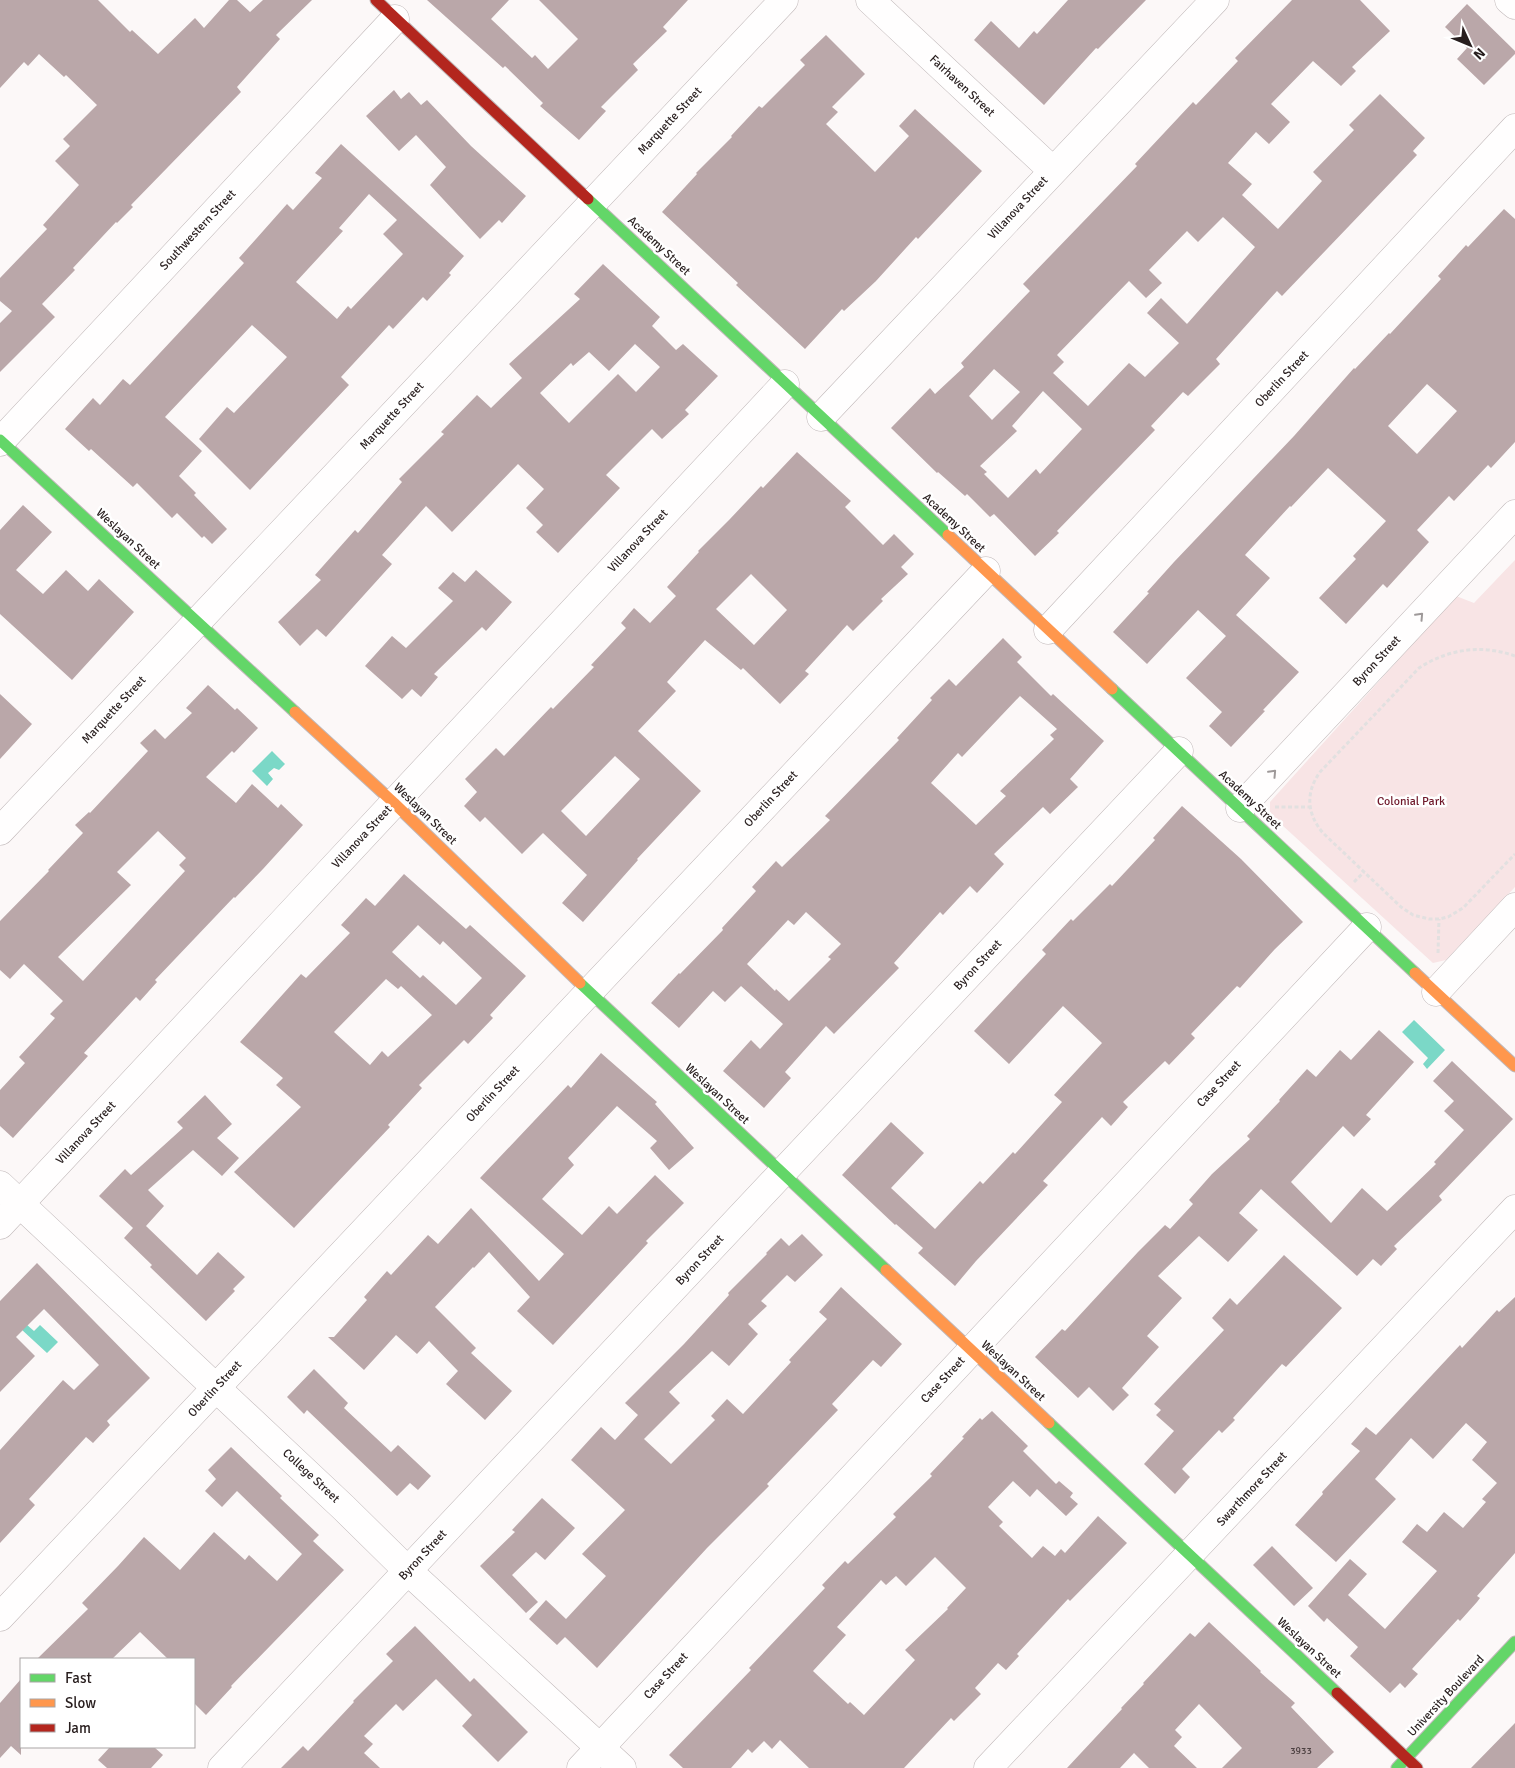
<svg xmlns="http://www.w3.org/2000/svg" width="1515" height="1768" font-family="Signika,sans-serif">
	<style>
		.green { fill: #f8e4e5 }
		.water { fill: #7bd8c7 }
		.building { fill: #baa7a9; fill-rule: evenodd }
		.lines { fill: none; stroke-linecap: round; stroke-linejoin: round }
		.street-casing { stroke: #c0b8b9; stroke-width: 29 }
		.fast-casing { stroke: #c0b8b9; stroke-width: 13 }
		.slow-casing { stroke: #c0b8b9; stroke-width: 13 }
		.jam-casing { stroke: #c0b8b9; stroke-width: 13 }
		.path { stroke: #e2e0e0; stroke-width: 3; stroke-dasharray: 4 2.5; stroke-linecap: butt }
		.street { stroke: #fffefe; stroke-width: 28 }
		.fast { stroke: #63d668; stroke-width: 11 }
		.slow { stroke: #ff974d; stroke-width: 11 }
		.jam { stroke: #b3261e; stroke-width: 11 }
		.oneway { stroke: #9e9999 }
		.labels { text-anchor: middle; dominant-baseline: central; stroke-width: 5; stroke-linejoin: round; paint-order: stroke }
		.number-label { font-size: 10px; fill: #4c4041 }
		.street-label { font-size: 12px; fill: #281e1e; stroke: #fff }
		.park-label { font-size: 12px; fill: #6f182a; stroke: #fff }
	</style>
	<rect width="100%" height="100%" fill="#fcf8f8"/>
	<!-- green -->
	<path class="green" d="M1515,560V887L1446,960L1433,963L1270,814V802L1456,596L1474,603Z"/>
	<!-- water -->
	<path class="water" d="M272,751L285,764L279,770L274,768L268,773L273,779L267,786L252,771Z
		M1414,1020L1445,1050L1427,1069L1423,1064L1428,1058L1402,1032Z
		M26,1324L34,1331L40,1325L58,1342L47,1353L21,1329Z"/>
	<!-- building -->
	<path class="building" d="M0,0H98L130,32L132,30L158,54L195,18L204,28L229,0H237L250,12L263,0H312L276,35L280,39L237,87L241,92L131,205L133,207L117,223L116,222L73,268L75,270L42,304L55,317L0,372V323L12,311L0,301V278L47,229L43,225L79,185L55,161L70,146L63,139L97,105L66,75L64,77L39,54L28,66L24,62L0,88Z
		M427,0H509L491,19L532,58L535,55L548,69L578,39L539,0H688L663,27L667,31L633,64L638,70L601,107L606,111L579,140L540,106L543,103L505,66L503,68Z
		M1068,0H1146L1098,49L1096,48L1044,105L974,40L991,21L1019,48L1034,31L1037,34Z
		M1292,0H1360L1390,31L1352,67L1356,71L1341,86L1313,61L1271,104L1290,122L1269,144L1256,132L1228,163L1252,184L1242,195L1278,229L1322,181L1313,172L1354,130L1349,125L1380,94L1425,138L1413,151L1417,155L1282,296L1277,291L1216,359L1220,364L1188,396L1183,392L1151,426L1155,430L1057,531L1059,533L1035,556L994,514L990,517L967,494L965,496L938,472L937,473L891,428L930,388L935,394L964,367L961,363L1030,291L1023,284L1137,166L1135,164L1193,102L1196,105L1238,61L1235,58ZM1223,217L1255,247L1187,324L1161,298L1147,313L1179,343L1145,377L1129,363L1088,406L1053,373L1064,362L1057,355L1129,281L1146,298L1162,283L1149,270L1187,231L1198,242ZM994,369L1020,392L992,420L969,396ZM1043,391L1082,429L1040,474L1036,469L1008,498L984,474L987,472L980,466L1017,431L1012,426Z
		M1467,4L1515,51V54L1484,85L1457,59L1467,48L1445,27Z
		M826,35L865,74L832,107L838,112L826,124L875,172L909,136L899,126L915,109L982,171L918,239L916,237L876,281L844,311L842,309L805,349L736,285L738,283L662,212L697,174L696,173L732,137L731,136L759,106L762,108L805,65L800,60Z
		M394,90L401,99L409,92L421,105L427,100L471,146L526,196L502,223L499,220L480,239L430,185L446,167L416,135L399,151L366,116Z
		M341,144L464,256L449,273L451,275L427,301L423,297L393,329L389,325L341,377L349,385L250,490L199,439L227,407L234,413L287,357L252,325L165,417L202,451L179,476L196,493L194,495L227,529L212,544L204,536L202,538L177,513L172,518L137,483L133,487L91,449L89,451L65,429L93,398L100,405L123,379L130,385L244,263L239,258L287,204L293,210L322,178L315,173ZM369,194L397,220L383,234L403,254L351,309L348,306L337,319L296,282L343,231L339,228Z
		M1504,209L1515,219V442L1491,468L1488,465L1454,501L1449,496L1417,530L1429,542L1387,588L1383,584L1346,624L1319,598L1356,559L1353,556L1386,521L1328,468L1291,507L1290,506L1245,555L1270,578L1236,615L1299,672L1263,710L1265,711L1231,747L1209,726L1222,712L1186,678L1226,636L1198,610L1147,664L1113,632L1149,593L1147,592L1174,562L1294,436L1354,368L1355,369L1389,333L1390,334L1441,279L1438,276L1466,245L1468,247ZM1427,384L1457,411L1417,454L1388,426Z
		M603,264L660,317L652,326L676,350L683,344L718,376L685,410L689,414L662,439L652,429L606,475L620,488L558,553L536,532L543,525L526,508L544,489L518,464L452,532L426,506L382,555L392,564L326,637L317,629L300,646L278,622L321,580L315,575L355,530L358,533L402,482L399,479L444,434L441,432L477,395L491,408L522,378L509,364L580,299L574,294ZM635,344L660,367L636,392L618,374L569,423L540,393L571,363L573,366L589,352L609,371Z
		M797,452L851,501L845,507L883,545L894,534L914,554L901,567L908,574L881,599L883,601L853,631L847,625L805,671L809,674L780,704L743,668L741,670L705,640L667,682L676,691L638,731L701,791L637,859L638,860L583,922L562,903L587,875L543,833L522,854L485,817L480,822L464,806L477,792L465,779L496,748L504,756L551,707L553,709L594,667L591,665L626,628L621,623L634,608L650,623L676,596L667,587L699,552L698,551L730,519L761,486L763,488ZM751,574L787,610L754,645L716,609ZM615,756L640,779L586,836L561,811Z
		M23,505L52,532L16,570L43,594L66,570L88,591L99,579L134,612L72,680L0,614V530Z
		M476,570L512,602L486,631L482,627L434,674L438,677L421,697L412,689L402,699L365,666L392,636L406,648L453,601L438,588L453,572L465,582Z
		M1003,638L1022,657L1017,662L1051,696L1053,694L1104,741L1070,779L1078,787L1050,814L1043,807L994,854L1004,864L977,893L970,886L943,915L940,912L894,963L899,968L834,1034L826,1026L785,1072L791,1078L764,1108L723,1071L751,1040L760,1049L783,1024L741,986L725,1002L713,991L679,1028L651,1003L679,973L680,974L723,930L722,928L756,891L752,887L776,861L782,867L830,820L825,816L899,740L897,738L932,700L930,698L949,679L956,686ZM1020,696L1057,729L1050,735L1054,739L1000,791L1006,796L976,825L931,783L958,753L962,757ZM806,912L841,944L828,957L831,959L789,1001L776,989L775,991L747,964L788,920L794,925Z
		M208,685L235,710L237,708L258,728L234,753L232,751L206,777L236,803L252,784L278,808L281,804L303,825L263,869L235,898L234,897L155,980L157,982L140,1001L136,997L84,1053L88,1056L13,1138L0,1126V1090L25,1063L19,1057L55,1018L50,1014L63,1001L24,964L10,979L0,970V921L49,871L48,870L83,833L75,825L89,812L90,813L148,751L140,743L155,729L165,739L192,713L186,708ZM158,831L186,858L179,865L185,871L83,981L58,957L131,885L117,872Z
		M0,694L32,724L0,759Z
		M1182,806L1241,859L1303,922L1275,949L1240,988L1237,986L1191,1034L1195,1038L1169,1065L1165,1061L1123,1102L1128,1107L1111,1126L1102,1117L1043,1181L1048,1185L976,1261L955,1286L918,1253L923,1248L896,1224L895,1225L842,1175L891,1122L924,1153L891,1188L935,1229L980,1181L983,1184L1013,1152L1015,1154L1062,1102L1054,1095L1102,1043L1063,1006L1009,1064L974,1031L1046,954L1042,950L1071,919L1073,921L1110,884L1112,886L1155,840L1153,838Z
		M404,874L466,929L470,925L526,976L490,1015L493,1018L468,1044L464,1040L419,1085L422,1088L388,1125L390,1127L294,1228L234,1172L301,1107L276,1085L283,1078L240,1042L301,974L306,978L350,933L341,925L366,898L375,906ZM418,925L440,945L443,941L482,978L456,1005L423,975L420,978L392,952ZM386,979L398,989L401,986L432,1015L388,1057L382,1051L370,1065L334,1032Z
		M1379,1030L1414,1062L1366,1115L1371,1119L1354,1137L1343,1126L1291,1182L1331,1223L1362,1188L1387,1211L1436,1164L1434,1162L1464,1130L1444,1111L1454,1101L1433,1081L1452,1061L1513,1119L1439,1196L1442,1200L1394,1246L1397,1249L1381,1266L1373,1259L1357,1276L1261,1189L1239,1213L1258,1230L1228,1262L1199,1236L1158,1276L1182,1298L1147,1336L1159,1347L1122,1388L1129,1395L1113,1411L1089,1387L1078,1398L1035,1357L1062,1329L1065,1331L1138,1252L1165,1225L1170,1229L1193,1204L1189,1200L1212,1174L1250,1139L1247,1136L1280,1101L1279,1100L1307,1069L1316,1077L1340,1050L1351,1060Z
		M601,1053L657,1102L655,1104L694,1148L669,1170L650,1148L657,1141L617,1106L568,1158L574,1165L542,1199L582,1235L609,1206L617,1214L655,1175L684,1203L646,1241L648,1243L553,1345L517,1311L530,1297L489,1252L474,1268L473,1267L435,1307L476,1348L471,1353L512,1391L485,1420L446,1384L458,1371L429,1341L417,1354L396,1335L364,1370L328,1337H334L367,1300L364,1297L387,1271L391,1275L428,1235L438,1244L471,1208L539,1281L564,1254L480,1178L568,1085L571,1088Z
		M205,1095L232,1124L217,1138L239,1158L222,1176L193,1150L148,1190L164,1206L146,1226L197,1275L218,1252L245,1277L233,1289L235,1291L206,1321L150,1267L152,1265L124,1238L133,1228L99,1196L125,1169L131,1175L183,1128L177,1122Z
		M802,1234L823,1255L795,1282L787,1275L761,1301L767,1306L748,1324L758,1334L729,1366L712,1351L669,1392L680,1403L644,1439L671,1464L715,1420L711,1416L727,1399L743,1414L791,1362L789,1360L827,1319L819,1312L841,1287L902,1344L881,1367L873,1360L832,1404L838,1410L767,1484L769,1486L707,1548L597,1668L565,1637L557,1645L529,1619L546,1600L566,1619L606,1576L582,1554L625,1510L571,1460L601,1427L615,1440L638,1415L625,1403L684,1344L729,1295L728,1293L767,1254L766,1253L781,1238L789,1246Z
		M1284,1255L1342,1308L1286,1367L1282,1364L1233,1418L1235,1420L1222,1433L1219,1430L1182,1469L1190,1477L1175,1494L1144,1464L1174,1431L1156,1415L1161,1410L1154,1404L1224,1330L1212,1318L1230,1298L1237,1305Z
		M37,1263L150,1378L107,1421L110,1425L93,1443L86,1437L29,1499L35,1505L0,1543V1450L63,1380L74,1390L99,1365L44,1309L16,1337L35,1356L0,1392V1301Z
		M1515,1297V1553L1477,1596L1480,1598L1477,1602L1460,1621L1458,1619L1412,1669L1418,1674L1405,1688L1400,1683L1390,1693L1350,1656L1358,1647L1327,1618L1324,1622L1308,1606L1350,1559L1367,1574L1348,1595L1385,1629L1437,1571L1402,1542L1417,1524L1427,1532L1444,1512L1463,1528L1486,1502L1482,1499L1497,1483L1472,1460L1487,1442L1466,1423L1433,1459L1411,1438L1375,1479L1396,1499L1336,1562L1295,1525L1323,1494L1322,1492L1360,1451L1351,1444L1366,1427L1376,1435L1460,1345L1462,1348L1497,1310L1499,1312Z
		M314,1369L348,1403L344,1408L391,1452L398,1445L431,1476L418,1490L410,1483L397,1496L307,1410L304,1414L287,1397Z
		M992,1411L1028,1446L1023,1451L1056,1484L1059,1481L1073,1493L1070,1497L1078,1504L1066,1516L1037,1489L1030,1497L1013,1481L988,1507L1003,1522L999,1526L1032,1558L1043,1546L1055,1556L1061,1549L1065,1553L1098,1516L1127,1543L1070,1601L1068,1599L1017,1654L1019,1656L1006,1670L998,1663L975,1688L981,1694L954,1721L951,1718L904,1768H809L780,1740L772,1749L764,1741L752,1753L748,1749L731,1768H683L669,1755L751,1670L749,1668L825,1588L822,1585L845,1561L848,1564L896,1517L893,1514L932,1476L930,1474L964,1438L962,1437L980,1418L982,1420ZM935,1557L966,1588L947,1608L948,1609L905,1650L915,1660L864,1715L850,1702L848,1704L813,1671L846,1635L837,1627L881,1580L886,1585L896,1576L906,1586Z
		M231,1447L282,1496L280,1498L319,1535L313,1541L344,1570L231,1686L232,1687L206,1715L194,1703V1659H168L140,1632L112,1659H37L88,1609L82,1603L118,1566L144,1537L180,1570L214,1532L245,1560L249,1555L277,1581L302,1554L237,1491L222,1507L205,1491L216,1479L208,1470Z
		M542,1498L575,1528L545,1560L536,1552L512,1575L538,1602L526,1613L480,1566L515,1532L512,1530Z
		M1272,1546L1313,1588L1294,1606L1253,1565Z
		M1209,1622L1261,1671L1260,1672L1295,1703L1291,1707L1334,1752L1317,1768H1222L1242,1748L1199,1704L1175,1730L1182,1737L1174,1746L1197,1768H1149L1134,1753L1120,1768H1067L1122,1709L1121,1708L1144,1684L1143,1683L1190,1633L1195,1637Z
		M415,1626L470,1682L474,1678L528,1732L498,1762L462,1726L472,1715L436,1679L403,1711L396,1704L364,1736L373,1744L364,1753L380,1768H281L303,1746L308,1751L354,1702L353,1701L393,1661L386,1654Z
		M21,1679V1755L11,1746L0,1758V1703Z
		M1515,1723V1768H1471Z
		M110,1747H154L163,1755L151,1768H107L98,1760Z"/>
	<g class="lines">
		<!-- street casing -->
		<g class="street-casing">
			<path id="street" d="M870,0L1053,171
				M1509,0L1515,5
				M821,417L1215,0
				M0,442L395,19
				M1048,630L1515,128
				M1240,808L1515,514
				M0,831L784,0
				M1436,992L1515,907
				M0,1185L344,1508L408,1571L622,1768
				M0,1225L785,384
				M0,1617L986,571
				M222,1768L1179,751
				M581,1768L1367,927
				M988,1768L1515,1209"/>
		</g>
		<!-- fast casing -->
		<g class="fast-casing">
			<path id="fast" d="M588,199L948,535
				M0,440L295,712
				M1112,689L1415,973
				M580,983L886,1270
				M1049,1423L1337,1693
				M1397,1768L1515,1642"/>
		</g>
		<!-- slow casing -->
		<g class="slow-casing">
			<path id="slow" d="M948,535L1112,689
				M295,712L394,803L580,983
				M1415,973L1515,1066
				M886,1270L1049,1423"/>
		</g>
		<!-- jam casing -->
		<g class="jam-casing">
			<path id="jam" d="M376,0L588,199
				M1337,1693L1417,1768"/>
		</g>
		<!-- path -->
		<path class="path" d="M1515,656C1482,644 1448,649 1419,668L1320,772C1305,793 1307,814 1323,833L1401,907L1413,915L1429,919H1439L1448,917L1463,908L1515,854
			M1275,807H1310
			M1354,882L1364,872
			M1438,953L1439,919"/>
		<!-- street -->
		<use href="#street" class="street"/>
		<!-- fast -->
		<use href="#fast" class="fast"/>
		<!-- slow -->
		<use href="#slow" class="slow"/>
		<!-- jam -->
		<use href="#jam" class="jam"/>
	</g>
	<!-- one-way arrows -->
	<defs><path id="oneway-chevron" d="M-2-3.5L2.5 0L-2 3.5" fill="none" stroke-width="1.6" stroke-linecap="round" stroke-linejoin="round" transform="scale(1.25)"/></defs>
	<g class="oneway">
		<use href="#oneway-chevron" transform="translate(1420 616) rotate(-47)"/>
		<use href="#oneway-chevron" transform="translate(1273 773) rotate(-47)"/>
	</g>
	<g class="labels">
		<!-- number labels -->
		<g class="number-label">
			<text x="1301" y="1751">3933</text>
		</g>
		<!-- street labels -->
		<g class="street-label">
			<text transform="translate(962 86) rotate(43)">Fairhaven Street</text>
			<text transform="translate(670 121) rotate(-47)">Marquette Street</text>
			<text transform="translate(1018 208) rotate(-47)">Villanova Street</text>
			<text transform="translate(198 230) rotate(-47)">Southwestern Street</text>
			<text transform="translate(659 246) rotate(43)">Academy Street</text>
			<text transform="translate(1282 379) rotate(-47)">Oberlin Street</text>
			<text transform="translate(392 416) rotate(-47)">Marquette Street</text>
			<text transform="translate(954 523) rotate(43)">Academy Street</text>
			<text transform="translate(128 539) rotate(43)">Weslayan Street</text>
			<text transform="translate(638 541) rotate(-47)">Villanova Street</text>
			<text transform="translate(1377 661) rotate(-47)">Byron Street</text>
			<text transform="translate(114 710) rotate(-47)">Marquette Street</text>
			<text transform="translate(771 799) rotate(-47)">Oberlin Street</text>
			<text transform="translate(1250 800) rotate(43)">Academy Street</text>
			<text transform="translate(425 814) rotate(44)">Weslayan Street</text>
			<text transform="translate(362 837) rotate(-47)">Villanova Street</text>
			<text transform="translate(978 965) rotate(-47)">Byron Street</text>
			<text transform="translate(1219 1084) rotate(-47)">Case Street</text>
			<text transform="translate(493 1094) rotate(-47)">Oberlin Street</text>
			<text transform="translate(717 1094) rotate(43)">Weslayan Street</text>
			<text transform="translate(86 1133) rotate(-47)">Villanova Street</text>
			<text transform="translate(700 1260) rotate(-47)">Byron Street</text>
			<text transform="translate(1013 1371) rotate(43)">Weslayan Street</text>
			<text transform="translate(943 1380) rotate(-47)">Case Street</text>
			<text transform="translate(215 1389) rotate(-47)">Oberlin Street</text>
			<text transform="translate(311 1476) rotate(43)">College Street</text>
			<text transform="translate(1252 1489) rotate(-47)">Swarthmore Street</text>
			<text transform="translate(423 1555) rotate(-47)">Byron Street</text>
			<text transform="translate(1309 1648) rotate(43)">Weslayan Street</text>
			<text transform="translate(666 1676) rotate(-47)">Case Street</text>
			<text transform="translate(1446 1696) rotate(-47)">University Boulevard</text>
		</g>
		<!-- park labels -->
		<g class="park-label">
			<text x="1411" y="801">Colonial Park</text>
		</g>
	</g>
	<!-- legend -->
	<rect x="20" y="1658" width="175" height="90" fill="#ffffff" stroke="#a9a5a5"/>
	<rect x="30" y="1674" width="25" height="8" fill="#63d668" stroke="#a9a5a5"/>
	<text x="65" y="1683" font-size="15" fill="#281e1e">Fast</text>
	<rect x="30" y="1699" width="25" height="8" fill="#ff974d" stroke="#a9a5a5"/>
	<text x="65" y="1708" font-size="15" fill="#281e1e">Slow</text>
	<rect x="30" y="1724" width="25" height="8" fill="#b3261e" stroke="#a9a5a5"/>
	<text x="65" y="1733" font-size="15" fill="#281e1e">Jam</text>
	<!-- north arrow -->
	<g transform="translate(1470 45) rotate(134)" stroke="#ffffff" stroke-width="4" paint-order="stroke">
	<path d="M0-4L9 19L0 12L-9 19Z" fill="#281e1e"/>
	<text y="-8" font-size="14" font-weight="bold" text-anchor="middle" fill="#281e1e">N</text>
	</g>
</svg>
